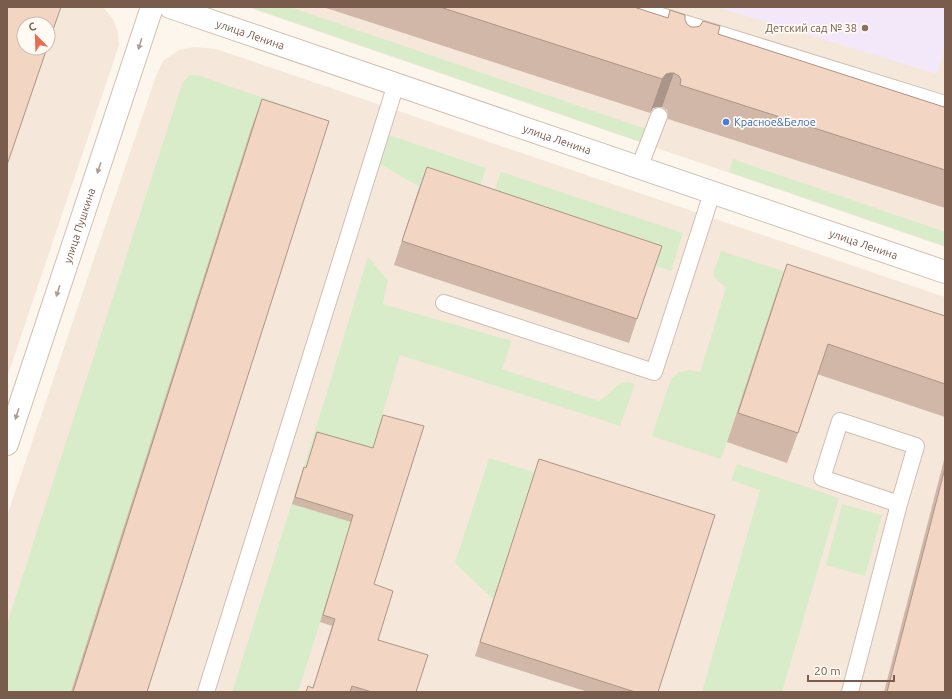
<svg xmlns="http://www.w3.org/2000/svg" width="952" height="699" font-family="Ubuntu,sans-serif">
	<style>
		.residential { fill: #f5e8da; fill-rule: evenodd }
		.education { fill: #f3e8fa }
		.green { fill: #d8ecc9 }
		.lines { fill: none; stroke-linecap: round; stroke-linejoin: round }
		.service-casing { stroke: #d1beb0; stroke-width: 18 }
		.tertiary-casing { stroke: #d1beb0; stroke-width: 24 }
		.service { stroke: #fff; stroke-width: 16 }
		.tertiary { stroke: #fff; stroke-width: 22 }
		.wall { fill: #d1b7a8 }
		.shaded-wall { fill: #aa9588 }
		.building { fill: #f3d5c3; stroke: #aa9588 }
		.oneway { fill: #af9d94 }
		.education-dot { fill: #8d6e63; stroke: #fffaf3; stroke-width: 1.5 }
		.shop-dot { fill: #3f7fe0; stroke: #fffaf3; stroke-width: 1.5 }
		.labels { text-anchor: middle; dominant-baseline: central; stroke-width: 3.5; stroke-linejoin: round; paint-order: stroke }
		.education-label { font-size: 11px; fill: #785e54; stroke: #fffaf3; text-anchor: end }
		.street-label { font-size: 11px; fill: #7a5c4d; stroke: #fffaf3 }
		.shop-label { font-size: 11px; fill: #366cbe; stroke: #fffaf3; text-anchor: start }
	</style>
	<rect width="100%" height="100%" fill="#fdf6ec"/>
	<!-- residential -->
	<path class="residential" d="M7,7H103L113,19L118,32L119,45L7,378ZM24,24H48V48H24Z
		M247,7H945V247Z
		M194,47L216,49L945,297V692H7V516L157,73L163,61L179,50Z"/>
	<!-- education -->
	<path class="education" d="M717,7H945V48L937,74Z"/>
	<!-- green -->
	<path class="green" d="M250,7H290L646,129L641,142Z
		M189,75H197L311,114L300,145L71,692H7V624L182,84Z
		M389,135L486,168L475,204L418,186L380,164Z
		M733,159L945,232V246L729,172Z
		M501,172L683,233L671,271L488,210Z
		M721,251L944,323L777,294L721,459L652,436L671,379L679,372L690,370L700,372L726,288L715,278L713,273Z
		M368,257L388,280L383,304L512,341L502,369L599,401C613,394 617,377 635,384L620,426L400,355L334,579L298,692H232L323,405Z
		M489,458L534,472L493,599L455,563Z
		M737,464L839,498L782,692H702L760,490L731,480Z
		M842,504L882,515L865,576L826,565Z"/>
	<g class="lines">
		<!-- service casing -->
		<g class="service-casing">
			<path id="service" d="M632,7L945,104
				M639,168L659,116
				M444,303L654,372L712,193
				M206,692L396,84
				M850,692L899,504L916,446L840,421L822,478L899,504"/>
		</g>
		<!-- tertiary casing -->
		<g class="tertiary-casing">
			<g id="tertiary">
				<path id="s1" d="M170,7L945,272"/>
				<path id="s2" d="M7,444L152,7"/>
			</g>
		</g>
		<!-- service -->
		<use href="#service" class="service"/>
		<!-- tertiary -->
		<use href="#tertiary" class="tertiary"/>
	</g>
	<!-- wall -->
	<path class="wall" d="M323,7H634L668,18L685,20L687,24L691,27L718,34L944,107L945,103V208L668,119V114L667,110L662,107H657L653,108L650,113Z
		M262,99L147,692H71L251,129Z
		M427,167L637,319L629,343L394,265L418,191Z
		M787,264L945,316V417L817,374L798,433L787,463L727,442L776,294Z
		M383,415L374,584L378,640L416,692H306L313,688L332,626L320,622L351,522L292,504L304,467H306L317,432L373,448Z
		M945,456V692H884Z
		M539,459L658,692H588L475,656Z"/>
	<!-- shaded-wall -->
	<path class="shaded-wall" d="M670,73H674L662,107H657L653,108L650,113L662,79L666,74Z"/>
	<!-- building -->
	<path class="building" d="M7,7H61L48,44V24H24V48H47L7,165Z
		M440,7H634L668,18L670,10L685,15V20L687,24L691,27H696L700,26L703,21L720,26L718,34L944,107L945,103V170L680,85L681,80L679,76L674,73H670L666,74L662,79Z
		M262,99L329,121L147,692H73Z
		M427,167L662,246L637,319L402,241Z
		M787,264L945,316V384L828,344L798,433L738,413Z
		M383,415L424,426L374,584L393,591L378,640L428,655L416,692H372L352,686L350,692H306L308,686L313,688L335,619L323,615L353,515L295,497L304,467L306,468L317,432L373,448Z
		M539,459L715,515L658,692H635L480,642Z
		M945,468V692H887Z"/>
	<!-- one-way arrows -->
	<defs><path id="oneway-solid" d="M-6-.8H1V-3.2L6.5 0L1 3.2V.8H-6Z"/></defs>
	<g class="oneway">
		<use href="#oneway-solid" transform="translate(140 44) rotate(107)"/>
		<use href="#oneway-solid" transform="translate(99 168) rotate(108)"/>
		<use href="#oneway-solid" transform="translate(58 291) rotate(108)"/>
		<use href="#oneway-solid" transform="translate(17 414) rotate(108)"/>
	</g>
	<!-- markers -->
	<circle class="education-dot" cx="865" cy="28" r="4"/>
	<circle class="shop-dot" cx="726" cy="122" r="4"/>
	<g class="labels">
		<!-- education labels -->
		<g class="education-label">
			<text x="857" y="28">Детский сад № 38</text>
		</g>
		<!-- street labels -->
		<g class="street-label">
			<text stroke="none"><textPath href="#s1" startOffset="85">улица Ленина</textPath></text>
			<text stroke="none"><textPath href="#s1" startOffset="409">улица Ленина</textPath></text>
			<text stroke="none"><textPath href="#s2" startOffset="230">улица Пушкина</textPath></text>
			<text stroke="none"><textPath href="#s1" startOffset="733">улица Ленина</textPath></text>
		</g>
		<!-- shop labels -->
		<g class="shop-label">
			<text x="734" y="122">Красное&amp;Белое</text>
		</g>
	</g>
	<!-- border -->
	<rect width="952" height="699" fill="none" stroke="#7a5c4d" stroke-width="16"/>
	<!-- north arrow -->
	<g transform="translate(36 36) rotate(337)"><circle r="19" fill="#fffaf3" stroke="#cabbb1"/>
	<path d="M0-3L7 15L0 10L-7 15Z" fill="#e76f51"/>
	<text y="-6" font-size="11" font-weight="bold" text-anchor="middle" fill="#7a5c4d">С</text>
	</g>
	<!-- scale -->
	<path d="M808 675v6h86v-6" fill="none" stroke="#7a5c4d" stroke-width="2"/>
	<text x="814" y="675" font-size="12" fill="#7a5c4d" stroke="#fffaf3" stroke-width="3" paint-order="stroke">20 m</text>
</svg>
